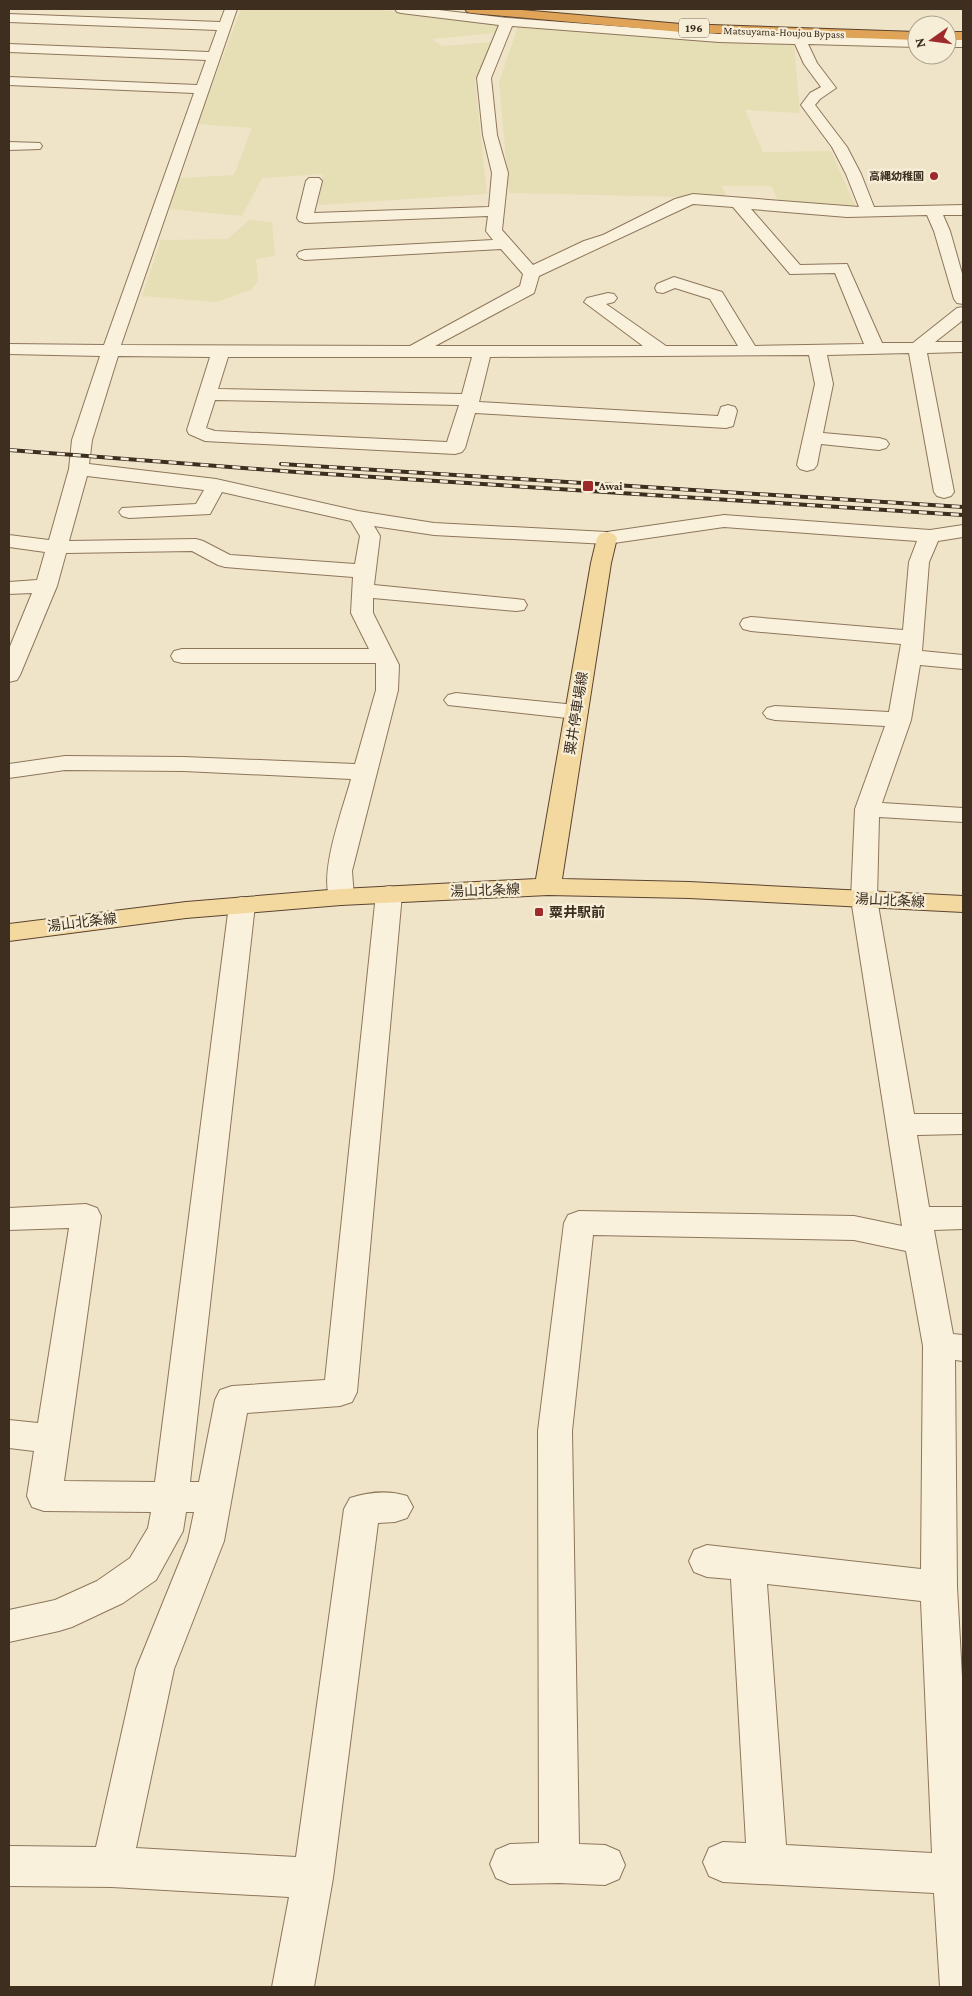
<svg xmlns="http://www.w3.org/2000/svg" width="972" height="1996" font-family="'Crimson Pro','Noto Sans JP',serif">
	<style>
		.farmland { fill: #e6deb5 }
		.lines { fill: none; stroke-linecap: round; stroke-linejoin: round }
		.minor-casing { stroke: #8d765c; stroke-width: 2 }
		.major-casing { stroke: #5b4430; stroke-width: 2 }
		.highway-casing { stroke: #5b4430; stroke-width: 2 }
		.minor { fill: #faf1dc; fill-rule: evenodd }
		.major { fill: #f3d9a0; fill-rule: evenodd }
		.highway { fill: #e0a458; fill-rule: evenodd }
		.rail-casing { stroke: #3d2e20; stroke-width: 4 }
		.rail { stroke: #f7eed8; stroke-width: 2.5; stroke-dasharray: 8; stroke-linecap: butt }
		.poi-dot { fill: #9e2a2b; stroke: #f7eed8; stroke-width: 2 }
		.labels { text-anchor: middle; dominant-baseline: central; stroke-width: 4.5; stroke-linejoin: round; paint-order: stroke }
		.far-street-label { font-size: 11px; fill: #3d2e20; stroke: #f7eed8 }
		.far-poi-label { font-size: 11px; font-weight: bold; fill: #3d2e20; stroke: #f7eed8; text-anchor: end }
		.shield { fill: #f7eed8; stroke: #756857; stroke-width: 1 }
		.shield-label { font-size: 12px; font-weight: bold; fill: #3d2e20 }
		.street-label { font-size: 14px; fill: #3d2e20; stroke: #f7eed8 }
		.poi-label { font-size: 14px; font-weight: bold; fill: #3d2e20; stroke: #f7eed8; text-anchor: start }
	</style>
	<rect width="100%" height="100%" fill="#f0e4c8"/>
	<!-- farmland -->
	<path class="farmland" d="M241,9H374L501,24L496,33L432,39L442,46L492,42L475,82L487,194L318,205L323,174L262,178L242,216L169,209L179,178L234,175L252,128L197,124Z
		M518,26L794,44L800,113L745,110L763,152L831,151L857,210L780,204L771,186H722L727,198L509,193L499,82Z
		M249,220L272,222L275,256L256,259L258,281L251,290L216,302L142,296L161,240L228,239Z"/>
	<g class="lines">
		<!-- minor casing -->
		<g class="minor-casing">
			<path id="minor" d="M225,9H237L121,345L410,346L520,286L523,274L501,249L305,260L299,258L297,255L299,252L305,250L493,240L486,231L488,216L305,223L299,221L297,218L306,181L309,178H319L322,181L314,213L489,207L492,173L483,135L477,78L499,25L401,13L397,12L395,9H430L507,18L719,34L917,39V47L808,44L817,63L836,88L820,99L815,105L847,147L861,174L874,207L963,205V215H943L950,231L963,277V304L957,303L954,299L934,231L927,215L847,217L751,209L800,265L847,264L882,343H913L957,308L963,307V320L935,342H963V352L927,353L954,492L951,496L944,498L937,496L934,492L909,353L827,355L833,384L823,433L879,438L886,440L889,444L886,448L879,450L821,444L817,465L814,469L807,471L800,469L797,465L815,384L809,355L490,357L479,402L718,416L721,407L728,405L735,407L737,411L733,426L726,428L475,413L465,448L462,452L455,454L205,441L189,434L187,430L210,357L118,356L92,440L89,464L216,479L358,511L434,523L607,532L724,515L930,530L963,525V537L938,541L929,562L922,651L963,655V669L920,665L911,720L882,803L963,808V822L879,817L877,899L914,1114H963V1134L917,1135L929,1207H963V1229L934,1230L953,1334L963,1335V1361L955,1360L957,1587L963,1695V1987H940L934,1893L723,1882L709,1876L703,1862L709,1848L723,1842L746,1843L731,1579L707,1577L694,1572L689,1561L694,1550L707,1545L921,1569L923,1346L906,1251L854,1240L593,1235L572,1431L579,1844L605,1845L619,1851L625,1865L619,1879L605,1885L559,1883L510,1884L496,1878L490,1864L496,1850L510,1844L539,1843L538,1431L564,1223L568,1215L579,1211L854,1216L902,1226L851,899L855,809L885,726L775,720L767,718L763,713L767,708L775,706L889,712L901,644L751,631L743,629L740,624L743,619L751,617L903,630L909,562L917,541L724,527L607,544L434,535L374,526L380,536L374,585L516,599L524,600L527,605L524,610L516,611L373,598V613L399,665L398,690L352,871L354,897L350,903L341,905L332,903C316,879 344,806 351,779L184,771L65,770L9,778V764L65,756L184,757L355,764L376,690V663H182L174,661L171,656L174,651L182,649H369L351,613L353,577L225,567L218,565L192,551L66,553L57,586L20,675L17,680L9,682V649L32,593L9,594V582L37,580L45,552L9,547V535L49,540L69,469L72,440L100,356L9,354V344L104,345L194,93L9,85V77L197,85L206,60L9,52V44L209,52L217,30L9,22V14L220,22ZM512,26L719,42L795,44L804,64L821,87L810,93L801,105L832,147L846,174L859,207L693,194L675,199L603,235L584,241L533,265L502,230L508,173L497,135L491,78ZM693,204L733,207L790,274L835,273L864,344L755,346L722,292L674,277L657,284L655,288L657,292L663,293L675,288L710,299L738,346H666L606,304L614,302L617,298L614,294L608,293L587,298L584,302L643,346H435L534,293L539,276ZM228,357H472L462,394L218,389ZM215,400L459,405L447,442L215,431L206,428ZM87,476L204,490L196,504L122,508L119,512L122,516L129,518L210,514L222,492L351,521L360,536L355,564L230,555L203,541L196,539L69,541ZM767,1584L921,1601L932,1853L786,1845Z
				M947,39H963V47H947Z
				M9,142L40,143L42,146L40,149L9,150Z
				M456,693L576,705L584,707L588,712L584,717L576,719L448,705L444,700L448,695Z
				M389,886L398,888L402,894L357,1392L352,1402L340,1406L247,1413L224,1541L174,1669L136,1848L296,1857L344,1509L350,1498C368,1492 389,1490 407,1496L413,1507L407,1518L395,1522L378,1523L333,1878L314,1987H272L289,1897L112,1887L9,1886V1846L96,1847L136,1669L188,1541L194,1512H186L183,1531L156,1580L123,1603L72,1627L59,1631L9,1642V1610L55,1600L97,1581L130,1558L148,1528L151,1512L44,1511L32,1507L27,1496L34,1451L9,1448V1420L38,1423L69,1228L9,1230V1208L86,1204L97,1208L101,1216L64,1481L155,1482L229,905L233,899L242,897L251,899L255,905L190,1482H199L215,1400L220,1390L232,1386L325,1380L376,894L380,888Z"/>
		</g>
		<!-- major casing -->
		<g class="major-casing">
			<path id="major" d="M607,532L614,534L617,538L611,563L562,879L689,882L963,896V912L689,898L548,895L341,905L186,918L9,941V924L186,902L341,889L536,879L591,563L597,538L600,534Z"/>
		</g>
		<!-- highway casing -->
		<g class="highway-casing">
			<path id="highway" d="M465,9H510L681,24L917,32V40L681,32L471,13L467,12Z
				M947,32H963V40H947Z"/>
		</g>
		<!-- minor -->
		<use href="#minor" class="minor"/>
		<!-- major -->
		<use href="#major" class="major"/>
		<!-- highway -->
		<use href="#highway" class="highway"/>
		<!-- rail casing -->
		<g class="rail-casing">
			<path id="rail" d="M9,450L296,472L963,515
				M281,464L963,507"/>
		</g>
		<!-- rail -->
		<use href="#rail" class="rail"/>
	</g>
	<!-- markers -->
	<g class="poi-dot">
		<circle cx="934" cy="176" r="5"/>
		<rect x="582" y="480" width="12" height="12" rx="2.5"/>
		<rect x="534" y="907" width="10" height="10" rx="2.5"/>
	</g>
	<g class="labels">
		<!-- far-street labels -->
		<g class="far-street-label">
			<text transform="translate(784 32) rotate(2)">Matsuyama-Houjou Bypass</text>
		</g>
		<!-- far-poi labels -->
		<g class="far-poi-label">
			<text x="924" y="176">高縄幼稚園</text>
			<text x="599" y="486" text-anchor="start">Awai</text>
		</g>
		<!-- shield labels -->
		<rect class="shield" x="679" y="18.5" width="30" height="19" rx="4"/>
		<g class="shield-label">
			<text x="694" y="28">196</text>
		</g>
		<!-- street labels -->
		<g class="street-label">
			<text transform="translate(576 713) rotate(-81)">粟井停車場線</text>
			<text transform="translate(485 890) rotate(-2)">湯山北条線</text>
			<text transform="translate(890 900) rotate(3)">湯山北条線</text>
			<text transform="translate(82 922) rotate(-7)">湯山北条線</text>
		</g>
		<!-- poi labels -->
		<g class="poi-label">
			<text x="549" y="912">粟井駅前</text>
		</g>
	</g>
	<!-- border -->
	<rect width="972" height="1996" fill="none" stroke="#3d2e20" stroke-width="20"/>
	<!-- north arrow -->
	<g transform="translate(932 40) rotate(256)"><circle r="24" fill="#f7eed8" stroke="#ada18e"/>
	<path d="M0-4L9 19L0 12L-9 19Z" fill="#9e2a2b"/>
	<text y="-8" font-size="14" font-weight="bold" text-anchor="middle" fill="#3d2e20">N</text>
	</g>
</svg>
